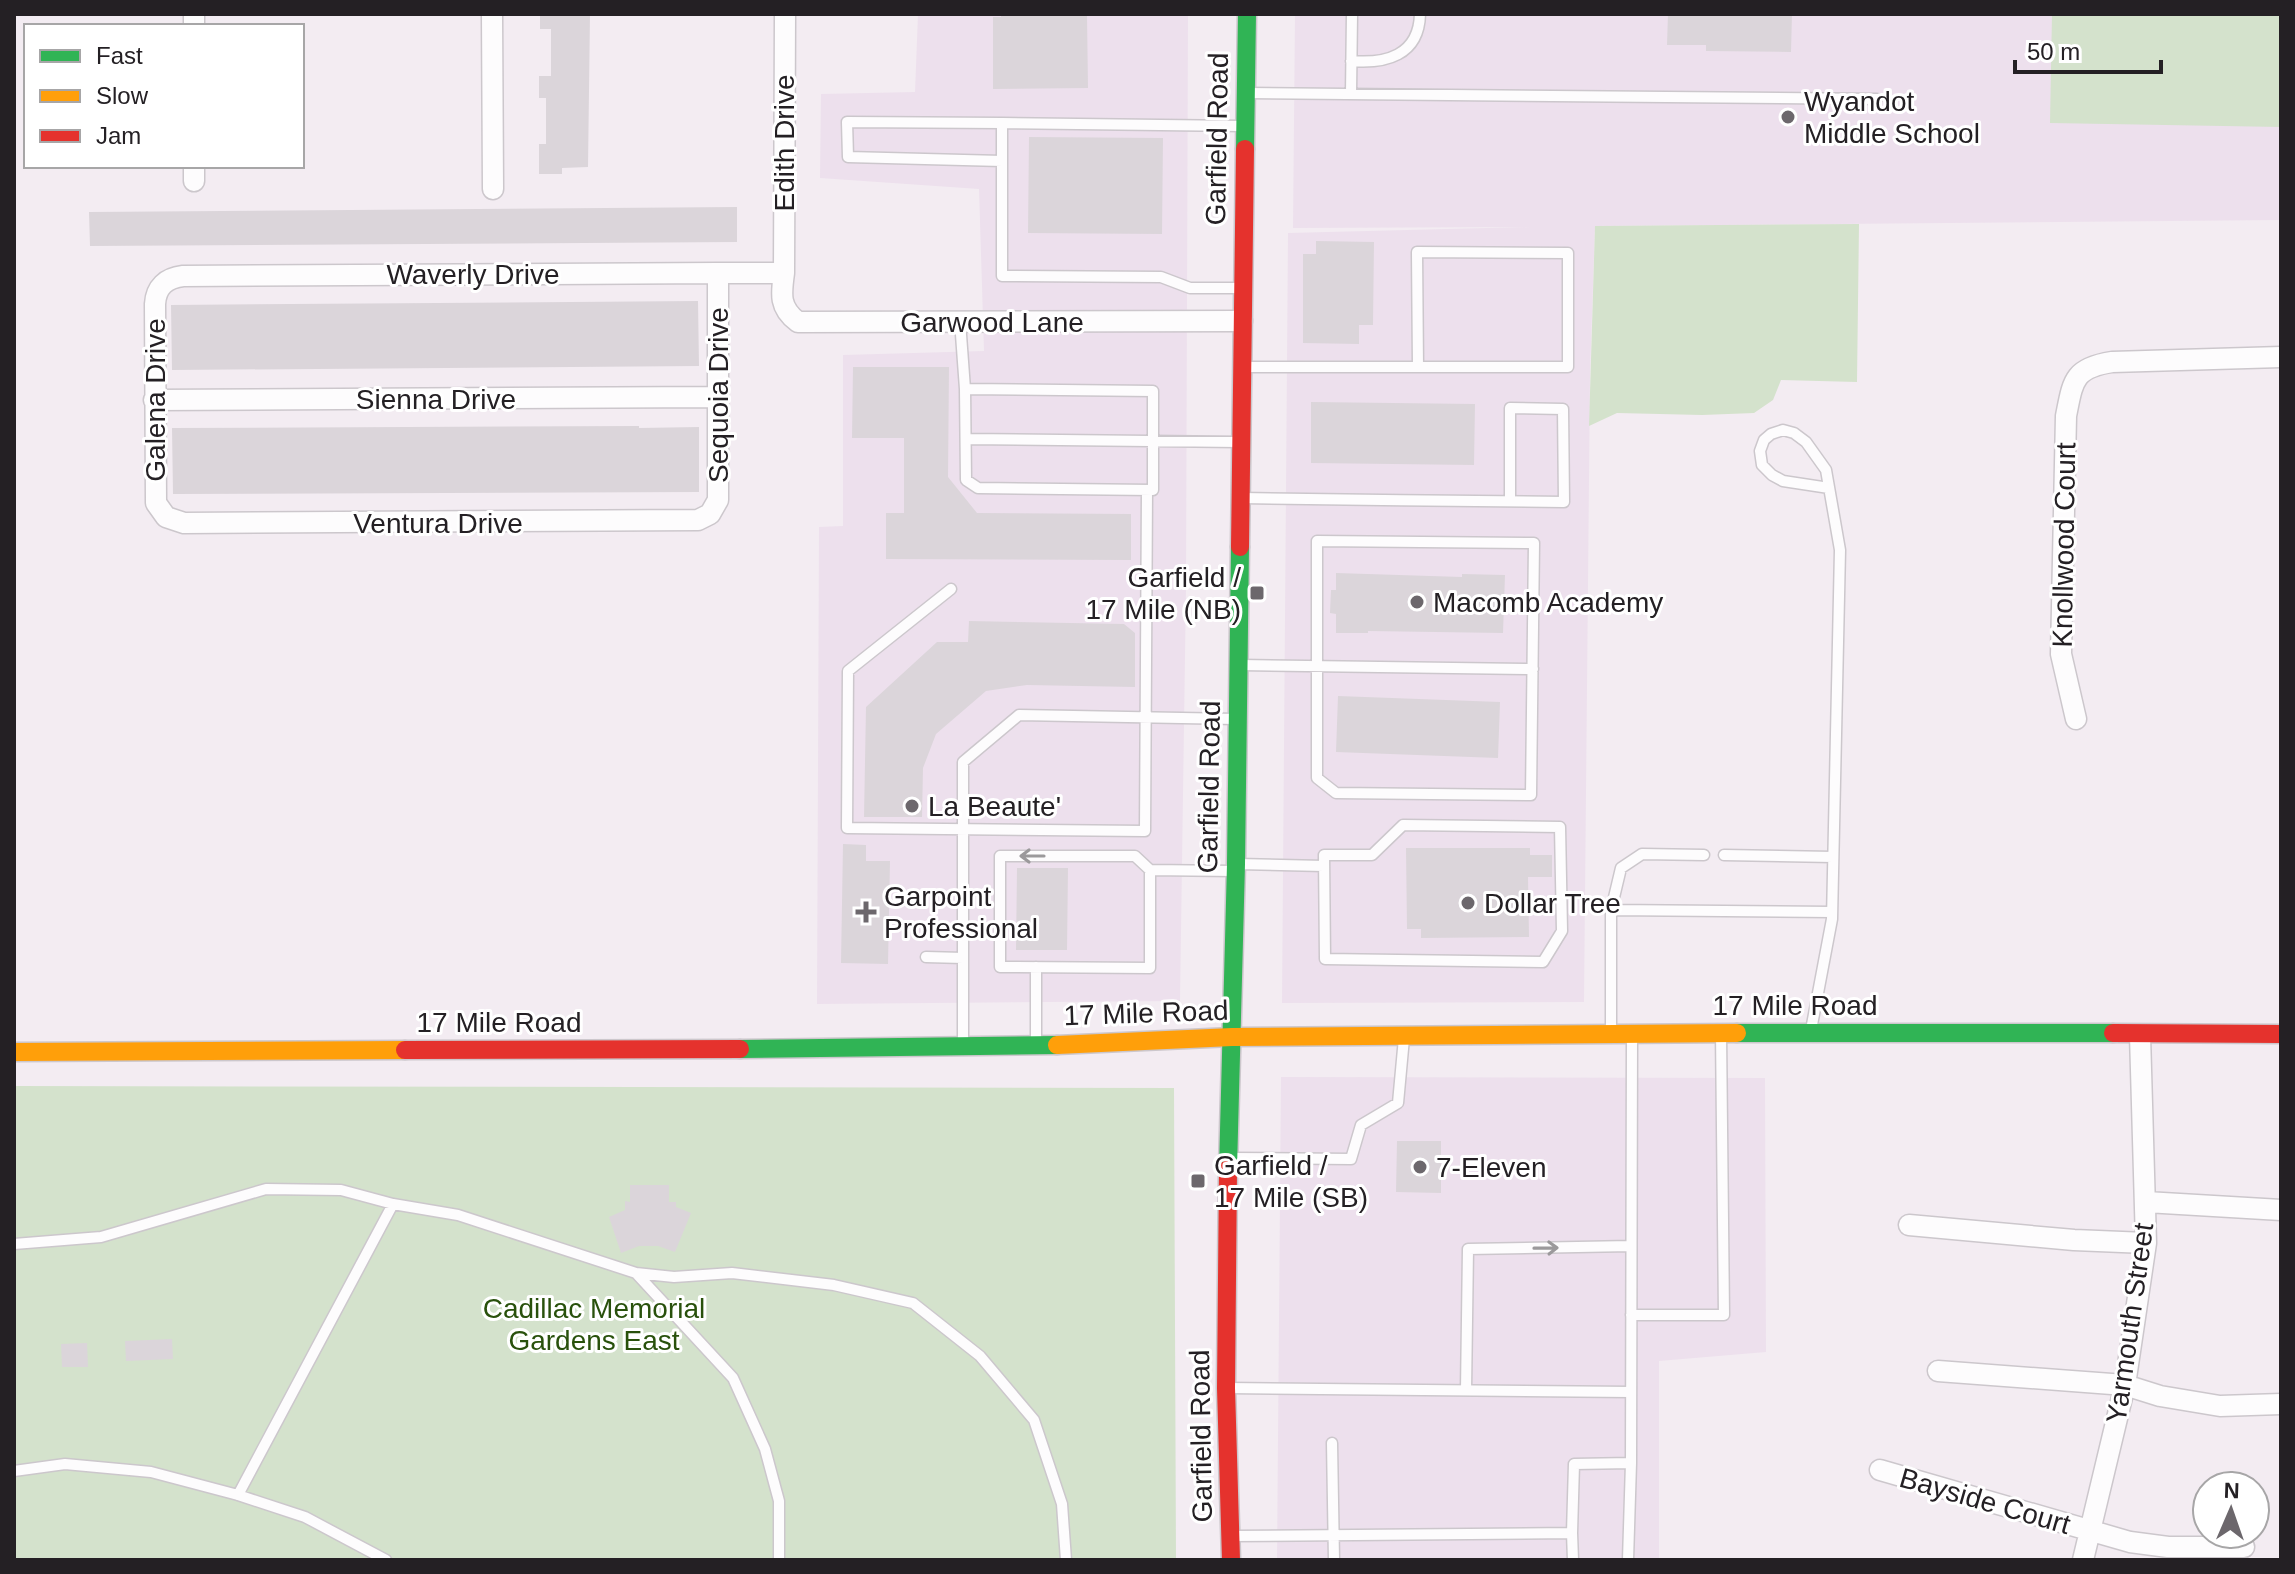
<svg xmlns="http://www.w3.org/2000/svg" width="2295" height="1574" font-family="Helvetica,sans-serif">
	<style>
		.built { fill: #ede0ed }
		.green { fill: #d4e2cc }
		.building { fill: #dbd5da }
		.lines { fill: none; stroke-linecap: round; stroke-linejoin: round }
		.lane-casing { stroke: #ccc7cc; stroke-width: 13 }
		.street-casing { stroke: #ccc7cc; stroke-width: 23 }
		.fast-casing { stroke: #ccc7cc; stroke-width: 21 }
		.slow-casing { stroke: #ccc7cc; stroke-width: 21 }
		.jam-casing { stroke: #ccc7cc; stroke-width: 21 }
		.lane { stroke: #fdfcfd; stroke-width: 10 }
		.street { stroke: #fdfcfd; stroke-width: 20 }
		.fast { stroke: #30b455; stroke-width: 18 }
		.slow { stroke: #ff9f0a; stroke-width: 18 }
		.jam { stroke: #e5322d; stroke-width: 18 }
		.oneway { stroke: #9b999b }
		.poi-dot { fill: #6c676c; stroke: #fff; stroke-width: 3 }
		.labels { text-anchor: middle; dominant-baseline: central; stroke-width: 6; stroke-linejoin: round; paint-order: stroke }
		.poi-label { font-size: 28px; fill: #242024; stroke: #fff; text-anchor: start }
		.street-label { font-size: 28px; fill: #242024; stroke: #fff }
		.park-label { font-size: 28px; fill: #29510c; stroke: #fff }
	</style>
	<rect width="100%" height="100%" fill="#f3ecf2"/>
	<!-- built -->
	<path class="built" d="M918,14H1188L1186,588L1180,1001L817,1004L819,527L843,526V355L984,351L979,189L820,178L821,94L915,92Z
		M1295,14H2281V220L1595,226L1590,375L1584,1002L1282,1003L1288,233L1530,227L1293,228Z
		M1281,1077L1765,1078L1766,1352L1659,1361V1560H1277Z"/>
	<!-- green -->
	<path class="green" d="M2052,14H2281V127L2050,123Z
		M1859,224L1857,382L1781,380L1773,400L1754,413L1702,415L1617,413L1589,426L1595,226Z
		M14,1086L1174,1088L1176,1560H14Z"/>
	<!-- building -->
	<path class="building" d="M540,14H590L588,167L562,168V174H539V144H546V98H539V76H551V29H540Z
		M1001,14H1081V16H1087L1088,88L993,89V17H1001Z
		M1668,14H1792L1791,52L1706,51V45H1667Z
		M1029,137L1163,138L1162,234L1028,233Z
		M737,207V242L90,246L89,212Z
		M1316,241L1374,242L1373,325H1359V344L1303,343V254H1316Z
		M698,301L699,366L172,370L171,305Z
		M853,367H949L948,477L977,513L1131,514V560L886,559V513H904V438H852Z
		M1311,402L1475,404L1474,465L1311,463Z
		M639,426V428L699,427V492L173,494L172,428Z
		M1336,573L1462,577V574L1505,575L1503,633L1368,631V633H1336V614L1330,613L1331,590H1336Z
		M969,621L1124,624L1135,633V687L1027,685L986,691L936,734L923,768L922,817H864L866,707L937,642H968Z
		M1338,696L1500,702L1498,758L1336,752Z
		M843,844L866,845V861H890L888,964L841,963Z
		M1406,848H1530V855H1552V877H1528L1529,937L1421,938V929H1407Z
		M1017,868H1068L1067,950H1016Z
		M1397,1141H1441V1193L1396,1192Z
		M630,1185H669V1202H676V1207L691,1213L675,1252L658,1246H639L621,1253L609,1217L625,1210V1201L630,1202Z
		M172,1339L173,1359L126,1361L125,1341Z
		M87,1343L88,1367H62L61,1344Z"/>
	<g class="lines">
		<!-- lane casing -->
		<g class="lane-casing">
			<path id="lane" d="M1351,61C1385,64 1419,56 1420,14
				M1247,93L1877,99
				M1351,93L1352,14
				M1002,161L848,157L847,122L1002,123
				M1242,288H1190L1161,277L1002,276V123L1243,126
				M960,321L965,389L966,480L978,488L1153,490V391L965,389
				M1244,367H1568V253L1417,252L1418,367
				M966,439L1239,442
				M1242,498C1349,500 1457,501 1564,502L1563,409L1510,408V501
				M1317,541L1534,543L1531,795L1336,793L1317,778Z
				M951,589L848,671L847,828L1145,831L1147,490
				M1241,665L1533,669
				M1403,825L1560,827L1562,931L1543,962L1325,959L1324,855H1372Z
				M1724,855L1833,857
				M1238,864L1324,866
				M1150,870L1135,856H1000V967L1150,968V870L1234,871
				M1611,910L1832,912
				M926,957L963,958
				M1811,1030L1832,919L1840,550L1826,470L1806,442L1794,433L1783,430L1771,434L1764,440L1760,451L1762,465L1772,475L1783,481L1829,488
				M1611,1032V910L1621,868L1642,854L1704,855
				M1036,1041V967
				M963,1044V762L1019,715L1236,719
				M1231,1158L1351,1159L1361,1125L1398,1103L1404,1038
				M14,1244L101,1237L266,1189L341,1190L393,1204L458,1215L636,1273L733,1378L765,1449L779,1501V1560
				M636,1273L674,1277L732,1273L834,1285L913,1303L980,1356L1034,1420L1062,1504L1066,1560
				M1631,1315H1724L1721,1033
				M1228,1388L1631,1392
				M1466,1390L1468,1249L1631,1246
				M1332,1443L1334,1560
				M14,1471L65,1464L151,1472L238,1495L305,1517L386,1560
				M238,1495L393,1204
				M1572,1533L1573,1560
				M1233,1536L1572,1533L1574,1464L1631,1463L1632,1035
				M1628,1560L1631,1463"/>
		</g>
		<!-- street casing -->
		<g class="street-casing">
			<path id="street" d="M194,14V26
				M492,14L493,189
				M785,14L784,273C781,294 779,308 798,322L1242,321
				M194,166V181
				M718,273V500L710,514L698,520L184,523L166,517L156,503L155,304C156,287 166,278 183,276L718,273H784
				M154,400L717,397
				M2076,719L2061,654L2066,416C2073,381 2073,368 2112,362L2281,357
				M2146,1202L2281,1210
				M1909,1225L2074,1240L2146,1243
				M1938,1371L2125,1385L2160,1396L2220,1406L2281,1404
				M1880,1470L2130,1542L2168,1547H2244
				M2083,1560L2125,1385L2146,1243L2140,1035"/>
		</g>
		<!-- fast casing -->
		<g class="fast-casing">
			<path id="fast" d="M1245,149L1247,14
				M1737,1033H2113
				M740,1049L1057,1045
				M1228,1169L1236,864L1240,547"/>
		</g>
		<!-- slow casing -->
		<g class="slow-casing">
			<path id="slow" d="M1057,1045L1232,1037L1737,1033
				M14,1052L405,1050"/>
		</g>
		<!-- jam casing -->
		<g class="jam-casing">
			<path id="jam" d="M1240,547L1245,149
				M2113,1033L2281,1034
				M405,1050L740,1049
				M1228,1169L1226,1388L1231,1560"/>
		</g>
		<!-- lane -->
		<use href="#lane" class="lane"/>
		<!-- street -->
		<use href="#street" class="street"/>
		<!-- fast -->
		<use href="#fast" class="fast"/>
		<!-- slow -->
		<use href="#slow" class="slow"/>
		<!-- jam -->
		<use href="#jam" class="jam"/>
	</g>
	<!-- one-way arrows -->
	<defs><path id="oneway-shaft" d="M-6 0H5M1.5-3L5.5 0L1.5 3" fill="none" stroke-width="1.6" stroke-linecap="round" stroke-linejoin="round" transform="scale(2)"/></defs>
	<g class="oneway">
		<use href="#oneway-shaft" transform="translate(1032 856) rotate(-180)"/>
		<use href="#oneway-shaft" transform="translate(1546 1248) rotate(-1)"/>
	</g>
	<!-- markers -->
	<g class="poi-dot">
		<circle cx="1788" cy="117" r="8"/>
		<rect x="1249" y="585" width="16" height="16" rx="4"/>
		<circle cx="1417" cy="602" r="8"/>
		<circle cx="912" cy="806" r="8"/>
		<circle cx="1468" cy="903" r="8"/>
		<path d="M862 900h8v8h8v8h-8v8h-8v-8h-8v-8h8z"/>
		<circle cx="1420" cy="1167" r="8"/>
		<rect x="1190" y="1173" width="16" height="16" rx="4"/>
	</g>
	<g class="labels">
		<!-- poi labels -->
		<g class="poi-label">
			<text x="1804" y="101">Wyandot<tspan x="1804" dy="32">Middle School</tspan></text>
			<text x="1241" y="577" text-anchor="end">Garfield /<tspan x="1241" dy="32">17 Mile (NB)</tspan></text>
			<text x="1433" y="602">Macomb Academy</text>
			<text x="928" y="806">La Beaute'</text>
			<text x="884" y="896">Garpoint<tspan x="884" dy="32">Professional</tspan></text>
			<text x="1484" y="903">Dollar Tree</text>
			<text x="1214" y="1165">Garfield /<tspan x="1214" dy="32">17 Mile (SB)</tspan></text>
			<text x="1436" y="1167">7-Eleven</text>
		</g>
		<!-- street labels -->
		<g class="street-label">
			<text transform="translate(1217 139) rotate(-89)">Garfield Road</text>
			<text transform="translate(784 143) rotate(-90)">Edith Drive</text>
			<text x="473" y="274">Waverly Drive</text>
			<text x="992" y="322">Garwood Lane</text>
			<text transform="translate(718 395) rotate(-90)">Sequoia Drive</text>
			<text x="436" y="399">Sienna Drive</text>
			<text transform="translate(155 400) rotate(-90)">Galena Drive</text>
			<text x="438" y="523">Ventura Drive</text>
			<text transform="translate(2064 545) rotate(-89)">Knollwood Court</text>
			<text transform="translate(1209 787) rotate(-89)">Garfield Road</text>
			<text x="1795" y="1005">17 Mile Road</text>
			<text transform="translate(1146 1013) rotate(-2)">17 Mile Road</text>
			<text x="499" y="1022">17 Mile Road</text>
			<text transform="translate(2130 1323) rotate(-82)">Yarmouth Street</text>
			<text transform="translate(1201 1436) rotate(-91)">Garfield Road</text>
			<text transform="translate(1985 1501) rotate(16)">Bayside Court</text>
		</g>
		<!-- park labels -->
		<g class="park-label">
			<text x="594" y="1308">Cadillac Memorial<tspan x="594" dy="32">Gardens East</tspan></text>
		</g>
	</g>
	<!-- border -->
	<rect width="2295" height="1574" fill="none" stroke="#242024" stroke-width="32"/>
	<!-- legend -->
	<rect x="24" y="24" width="280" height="144" fill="#ffffff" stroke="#a7a6a7" stroke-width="2"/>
	<rect x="40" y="50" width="40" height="12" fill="#30b455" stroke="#a7a6a7" stroke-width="2"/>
	<text x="96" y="64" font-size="24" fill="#242024">Fast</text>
	<rect x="40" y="90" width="40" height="12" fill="#ff9f0a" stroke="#a7a6a7" stroke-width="2"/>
	<text x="96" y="104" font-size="24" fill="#242024">Slow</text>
	<rect x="40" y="130" width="40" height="12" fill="#e5322d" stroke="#a7a6a7" stroke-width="2"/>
	<text x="96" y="144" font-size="24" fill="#242024">Jam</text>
	<!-- north arrow -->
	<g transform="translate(2231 1510) rotate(2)"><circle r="38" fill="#ffffff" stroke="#a7a6a7" stroke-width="2"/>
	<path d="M0-6L14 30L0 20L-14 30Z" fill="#6c676c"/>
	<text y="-12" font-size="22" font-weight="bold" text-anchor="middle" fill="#242024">N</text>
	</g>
	<!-- scale -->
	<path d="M2015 60v12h146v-12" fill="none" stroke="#242024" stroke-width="4"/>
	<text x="2027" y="60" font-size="24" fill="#242024" stroke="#ffffff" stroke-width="6" paint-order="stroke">50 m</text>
</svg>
